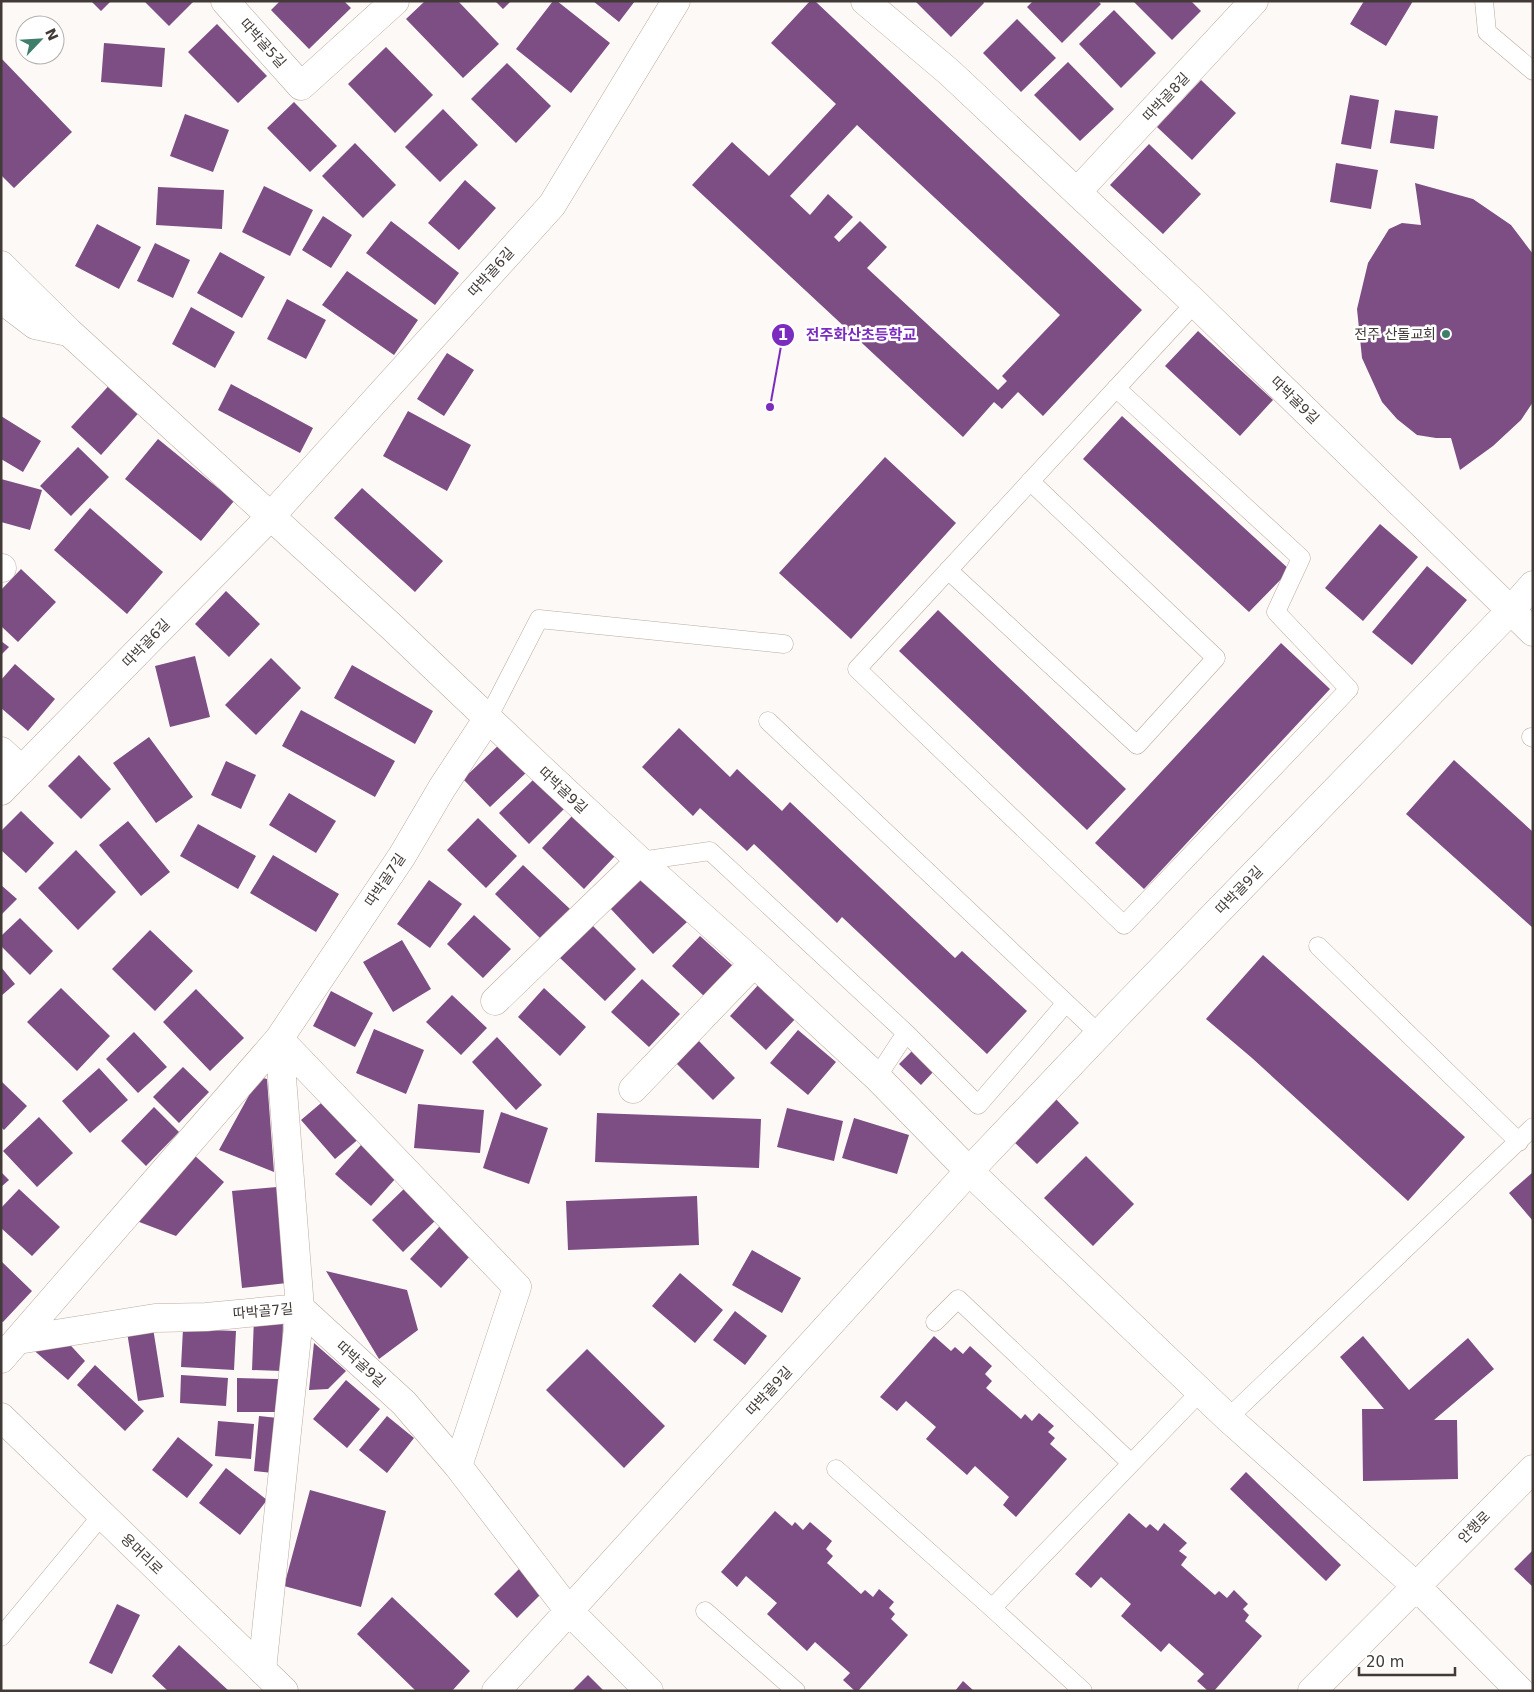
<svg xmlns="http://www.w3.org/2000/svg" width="1534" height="1692" font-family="'DejaVu Sans','Noto Sans KR',sans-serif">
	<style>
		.building { fill: #7d4e83; fill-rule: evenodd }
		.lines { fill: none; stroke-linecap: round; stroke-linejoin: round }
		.service-casing { stroke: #bcaba1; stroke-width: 19 }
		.minor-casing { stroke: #bcaba1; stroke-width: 29 }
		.tertiary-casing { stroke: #bcaba1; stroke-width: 29 }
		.service { stroke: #fff; stroke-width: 18 }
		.minor { stroke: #fff; stroke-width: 28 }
		.tertiary { stroke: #fff; stroke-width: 28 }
		.poi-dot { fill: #3e7e6b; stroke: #fff; stroke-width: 2 }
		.labels { text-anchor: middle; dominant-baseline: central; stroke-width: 5; stroke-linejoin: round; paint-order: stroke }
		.street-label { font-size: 14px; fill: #413a36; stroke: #fff }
		.poi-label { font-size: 14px; fill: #413a36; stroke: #fff; text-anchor: end }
		.leader { fill: none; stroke: #7b2cbf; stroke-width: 2 }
		.callout-dot { fill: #7b2cbf; stroke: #fff; stroke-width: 2 }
		.mark-label { font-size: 15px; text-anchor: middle; font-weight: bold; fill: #fff }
		.callout-label { font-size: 15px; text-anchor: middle; font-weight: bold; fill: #7b2cbf; stroke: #fff; stroke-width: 5; stroke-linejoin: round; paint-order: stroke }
	</style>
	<rect width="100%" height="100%" fill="#fdf9f7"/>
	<!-- building -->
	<path class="building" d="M91,1H111L101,11Z
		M144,1H192L193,2L169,26Z
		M280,1H344L351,8L309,49L271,10Z
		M425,1H458L499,44L463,78L406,19Z
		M495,1H511L503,9Z
		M553,1H557L610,43L571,93L516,49Z
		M593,1H635L619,22Z
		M810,1H815L1142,310L1043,416L1018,392L1002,409L994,402L963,437L692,185L732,142L769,176L836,104L771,43ZM857,125L1060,315L1002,376L1007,381L998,390L867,268L887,247L860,221L839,242L834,237L853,217L828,194L810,215L790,196Z
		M915,1H983L984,3L951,37Z
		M1033,1H1098L1101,4L1062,43L1027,7Z
		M1133,1H1191L1201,11L1172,40Z
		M1364,1H1413L1386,46L1350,24Z
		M1114,10L1156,53L1121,88L1079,44Z
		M1017,19L1056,58L1021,92L983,53Z
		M217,24L267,76L238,103L188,52Z
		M104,43L165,48L162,87L101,82Z
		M386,47L433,95L395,133L348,84Z
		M1,58L72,132L14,188L1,175Z
		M1068,62L1114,109L1080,141L1034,95Z
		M507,63L551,106L516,143L471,99Z
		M1201,80L1236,113L1192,160L1157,127Z
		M1350,95L1379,100L1371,149L1341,144Z
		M294,102L337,146L310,172L267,128Z
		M443,109L478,145L440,182L405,147Z
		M1395,110L1438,116L1434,149L1390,143Z
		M185,114L229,130L213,172L170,156Z
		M355,143L396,185L363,218L322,176Z
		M1149,144L1201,194L1163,234L1110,185Z
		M1336,163L1378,170L1371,209L1330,202Z
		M465,180L496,208L459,250L428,223Z
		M1415,183L1473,199L1511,225L1533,254V402L1521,420L1493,446L1460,470L1451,438H1436L1417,435L1397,419L1382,402L1362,358L1357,309L1368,263L1389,229L1402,223L1421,225Z
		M264,186L313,210L290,256L242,232Z
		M158,187L224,190L222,229L156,225Z
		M323,216L352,235L331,268L302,250Z
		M391,221L459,273L435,305L366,253Z
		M97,224L141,247L119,289L75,266Z
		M155,243L190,260L173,298L137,281Z
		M220,252L265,277L242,318L197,293Z
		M347,271L418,320L394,355L322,305Z
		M287,299L326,320L306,359L267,339Z
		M191,307L235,332L215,368L172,344Z
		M1198,331L1273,400L1240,436L1165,366Z
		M447,353L474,370L444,416L417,399Z
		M114,380L144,407L101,455L71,427Z
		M231,384L313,428L300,453L218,410Z
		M408,411L471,445L447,491L383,456Z
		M1,416L41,441L23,472L1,459Z
		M1122,416L1290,570L1249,612L1083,459Z
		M158,439L234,501L201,541L125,479Z
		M78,447L109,477L71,516L40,486Z
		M885,457L956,523L851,639L779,573Z
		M1,479L42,490L30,530L1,522Z
		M362,488L443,561L415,592L334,518Z
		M90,508L163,572L127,614L54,550Z
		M1380,524L1418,557L1363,621L1325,588Z
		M1427,566L1467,600L1412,665L1372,632Z
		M21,569L56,602L18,642L1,626V590Z
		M226,591L260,624L229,657L195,624Z
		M938,610L1126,789L1087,830L899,651Z
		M1,641L9,647L1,655Z
		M1281,643L1330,689L1144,889L1095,843Z
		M195,656L210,717L170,727L155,666Z
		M271,658L301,688L256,735L225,705Z
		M15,664L55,699L28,731L1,708V680Z
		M352,665L433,711L415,744L334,698Z
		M301,710L395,761L375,797L282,746Z
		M679,728L730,777L737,769L782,811L790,802L955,958L962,951L1027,1011L987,1054L842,917L837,923L754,844L747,851L700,808L693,816L642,767Z
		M149,737L193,797L156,823L113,763Z
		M502,742L529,770L490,807L463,779Z
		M79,755L111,789L81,819L48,786Z
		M1454,760L1533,832V928L1406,814Z
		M226,761L256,775L241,809L211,795Z
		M534,779L564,809L529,844L499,813Z
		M289,793L336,821L316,853L269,825Z
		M21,811L54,843L26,873L1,850V831Z
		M573,815L615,856L584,889L542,848Z
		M478,818L517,856L486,888L447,850Z
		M128,821L170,872L141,896L99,845Z
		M198,824L256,856L238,889L180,856Z
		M76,850L116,892L78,930L38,888Z
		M273,855L339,894L316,932L250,893Z
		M523,865L570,909L541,939L495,894Z
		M644,877L687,922L653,954L610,908Z
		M429,880L462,904L430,948L397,924Z
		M1,885L17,899L1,915Z
		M474,915L511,949L483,978L447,944Z
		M20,918L53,951L30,975L1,946V936Z
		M592,925L636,969L605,1001L560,958Z
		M150,930L193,971L155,1011L112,969Z
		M700,936L733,966L705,997L672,966Z
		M402,940L431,989L393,1012L363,962Z
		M1263,955L1465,1137L1408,1201L1252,1058L1206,1019Z
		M1,967L15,984L1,996Z
		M642,979L680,1014L649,1047L611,1012Z
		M760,983L797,1017L766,1050L730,1016Z
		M61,988L110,1036L77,1071L27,1022Z
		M544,988L586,1027L560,1056L518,1017Z
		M196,989L244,1038L210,1071L163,1022Z
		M331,991L373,1013L355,1047L313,1026Z
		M452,995L487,1028L461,1055L426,1022Z
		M374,1029L424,1050L406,1094L356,1073Z
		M798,1030L836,1062L808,1095L770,1063Z
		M134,1032L167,1067L138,1093L106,1059Z
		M497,1037L542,1085L516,1110L472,1062Z
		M699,1041L735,1078L713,1100L676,1063Z
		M912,1051L934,1071L921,1085L899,1064Z
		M183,1067L209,1092L179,1123L153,1097Z
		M99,1068L128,1100L90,1133L62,1101Z
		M259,1077L267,1079L274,1172L219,1150Z
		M1,1081L27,1106L4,1130L1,1127Z
		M1053,1096L1079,1123L1037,1164L1010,1138Z
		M327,1098L361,1137L335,1159L301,1120Z
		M418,1104L484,1110L480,1153L414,1148Z
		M154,1107L179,1132L146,1166L121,1141Z
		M787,1108L843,1121L834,1161L777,1147Z
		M501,1112L548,1128L529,1184L483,1168Z
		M597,1113L761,1119L759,1168L595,1162Z
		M39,1117L73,1153L37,1187L3,1151Z
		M854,1118L909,1135L897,1174L842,1158Z
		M361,1145L396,1178L371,1206L335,1174Z
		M193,1154L224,1182L176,1236L134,1220Z
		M1086,1156L1134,1204L1093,1246L1044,1198Z
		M1,1172L9,1180L1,1187Z
		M1533,1172V1221L1509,1193Z
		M409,1184L440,1216L403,1252L372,1220Z
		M277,1187L287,1283L242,1288L232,1191Z
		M19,1189L60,1227L32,1256L1,1228V1208Z
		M697,1196L699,1245L568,1250L566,1201Z
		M440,1226L471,1255L441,1288L410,1259Z
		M752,1250L801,1278L782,1313L732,1285Z
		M1,1261L32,1291L3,1322L1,1321Z
		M326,1271L407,1290L418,1330L379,1359Z
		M680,1273L723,1310L695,1343L652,1306Z
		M735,1311L767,1336L745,1365L713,1340Z
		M254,1318L283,1319L282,1371L252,1370Z
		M153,1328L164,1397L138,1401L127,1332Z
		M183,1329L236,1331L234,1370L181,1367Z
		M62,1336L85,1361L68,1380L30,1347Z
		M934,1336L951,1351L955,1347L963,1354L970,1346L992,1366L985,1374L992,1381L986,1388L1021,1419L1025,1414L1032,1421L1039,1413L1054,1426L1048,1432L1055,1438L1050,1444L1067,1459L1016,1517L1003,1505L1009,1497L975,1466L967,1475L926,1439L936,1427L906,1401L897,1411L880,1397Z
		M1363,1336L1409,1390L1468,1338L1494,1369L1434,1420H1457L1458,1479L1363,1481L1362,1409H1384L1340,1357Z
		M314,1343L346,1371L328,1389L309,1390Z
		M587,1349L665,1426L624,1468L546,1390Z
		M95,1365L144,1411L125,1431L77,1385Z
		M181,1375L228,1378L226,1406L180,1403Z
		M237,1378L278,1379V1412H237Z
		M346,1380L380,1409L347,1448L313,1419Z
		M259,1416L278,1418L273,1473L254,1471Z
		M387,1416L414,1438L387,1473L359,1450Z
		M218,1421L254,1424L251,1459L215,1456Z
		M178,1437L213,1465L187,1498L152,1470Z
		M226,1468L267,1500L240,1535L199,1503Z
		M1246,1472L1341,1565L1326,1581L1230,1489Z
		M310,1490L386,1511L361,1607L284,1586Z
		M775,1511L792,1526L795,1522L803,1530L810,1522L832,1541L826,1549L833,1556L827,1563L861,1594L865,1590L873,1597L879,1589L894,1602L889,1608L895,1614L891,1619L908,1635L858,1691H855L843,1680L850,1673L815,1642L807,1651L767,1614L777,1603L746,1576L737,1587L721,1572Z
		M1129,1513L1146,1528L1150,1524L1158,1531L1164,1523L1187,1543L1179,1551L1187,1557L1181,1565L1215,1595L1219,1591L1227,1598L1234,1590L1248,1604L1243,1609L1249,1615L1245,1621L1262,1636L1214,1691H1208L1197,1681L1204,1674L1169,1643L1161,1652L1121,1616L1131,1604L1101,1577L1091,1588L1075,1574Z
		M1533,1550V1587L1514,1569Z
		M520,1568L543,1592L517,1618L494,1594Z
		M392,1597L470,1671L452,1691H416L357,1634Z
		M117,1604L140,1615L112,1674L89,1663Z
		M179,1645L229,1691H168L152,1676Z
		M588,1675L604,1691H572Z
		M963,1681L974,1691H955Z"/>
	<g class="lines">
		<!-- service casing -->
		<g class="service-casing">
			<path id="service" d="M1484,1L1487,32L1533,71
				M1116,388L1301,558L1276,612L1349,689L1124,925L857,669L1195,303
				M948,570L1137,745L1216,658L1030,481
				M488,718L539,619L784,644
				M768,721L1099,1034
				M1531,737L1533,738
				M640,861L710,851L906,1033L978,1105L1066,1003
				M1318,946L1519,1142
				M877,1077L906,1033
				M935,1322L958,1299L1131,1463
				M1228,1418L1533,1127
				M836,1469L992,1608L1200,1392
				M992,1608L1083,1691
				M705,1611L796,1691
				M1,1637L102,1515"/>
		</g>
		<!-- minor casing -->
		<g class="minor-casing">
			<path id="minor" d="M225,1L301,86L395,1
				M865,1L949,72L1195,303L1533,632
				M1077,192L1254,1
				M1,265L69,332L393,628L535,763L640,861L754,963L877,1077L969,1171L1120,1012L1510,611L1533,585
				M1,299L35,325L68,332
				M1,568H2
				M1,751L22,770
				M1,791L270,517L552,205L676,1
				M495,1001L640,861
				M279,1039L517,1287L458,1466
				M633,1089L754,963
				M300,1308L404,1403L458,1466L569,1611L649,1691
				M18,1340L155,1318L206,1317L300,1308
				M1,1359L279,1039L402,856L442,788L488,718
				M262,1670L300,1308L279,1039
				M496,1691L969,1171L1228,1418L1416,1586L1520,1691
				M1312,1691L1533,1469"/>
		</g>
		<!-- tertiary casing -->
		<g class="tertiary-casing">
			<path id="tertiary" d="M1,1417L284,1691"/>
		</g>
		<!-- service -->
		<use href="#service" class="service"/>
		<!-- minor -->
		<use href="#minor" class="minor"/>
		<!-- tertiary -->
		<use href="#tertiary" class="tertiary"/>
	</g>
	<!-- markers -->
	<circle class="poi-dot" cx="1446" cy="334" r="5"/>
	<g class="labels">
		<!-- street labels -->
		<g class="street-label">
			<text transform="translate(263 43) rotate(48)">따박골5길</text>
			<text transform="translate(1166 97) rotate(-47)">따박골8길</text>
			<text transform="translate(491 272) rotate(-48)">따박골6길</text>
			<text transform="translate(1295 400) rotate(44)">따박골9길</text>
			<text transform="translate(146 643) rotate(-46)">따박골6길</text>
			<text transform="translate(563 790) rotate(43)">따박골9길</text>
			<text transform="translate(385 880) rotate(-56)">따박골7길</text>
			<text transform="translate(1239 890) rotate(-46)">따박골9길</text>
			<text transform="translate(263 1311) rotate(-5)">따박골7길</text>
			<text transform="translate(361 1364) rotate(42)">따박골9길</text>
			<text transform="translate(769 1391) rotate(-48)">따박골9길</text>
			<text transform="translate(1474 1527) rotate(-45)">안행로</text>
			<text transform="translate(142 1554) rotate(44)">용머리로</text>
		</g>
		<!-- poi labels -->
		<g class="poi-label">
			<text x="1436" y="334">전주 산돌교회</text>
		</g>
	</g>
	<!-- callouts -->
	<path class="leader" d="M770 407L783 335"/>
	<g class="callout-dot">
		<circle cx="770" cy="407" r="5"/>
		<circle cx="783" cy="335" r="12"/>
	</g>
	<g class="mark-label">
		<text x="783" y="340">1</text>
	</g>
	<g class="callout-label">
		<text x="861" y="340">전주화산초등학교</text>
	</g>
	<!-- border -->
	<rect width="1534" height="1692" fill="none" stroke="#413a36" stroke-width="5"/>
	<!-- north arrow -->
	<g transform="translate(40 40) rotate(65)"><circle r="24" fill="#ffffff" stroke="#b3b0af"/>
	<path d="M0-4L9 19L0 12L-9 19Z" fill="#3e7e6b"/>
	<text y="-8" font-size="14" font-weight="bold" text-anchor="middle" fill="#413a36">N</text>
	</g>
	<!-- scale -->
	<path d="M1359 1667v8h96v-8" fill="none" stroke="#413a36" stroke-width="2.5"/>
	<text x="1366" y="1667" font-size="15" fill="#413a36" stroke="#ffffff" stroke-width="4" paint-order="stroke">20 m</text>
</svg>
